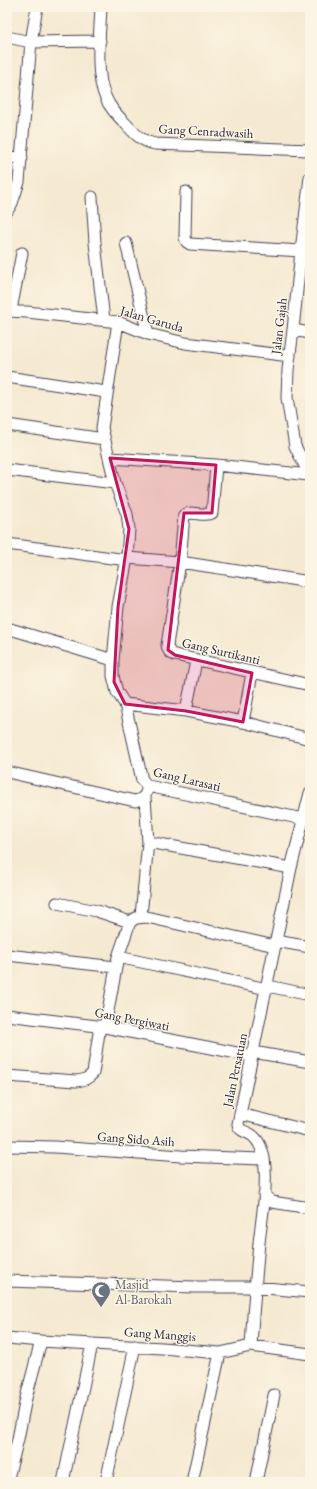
<svg xmlns="http://www.w3.org/2000/svg" width="317" height="1489" font-family="'EB Garamond',serif">
	<style>
		.lines { fill: none; stroke-linecap: round; stroke-linejoin: round }
		.minor-casing { stroke: #424052; stroke-width: 13 }
		.minor { stroke: #fff; stroke-width: 11 }
		.marked { fill: #c2185b; fill-opacity: 0.2; stroke: #c2185b; stroke-width: 3; stroke-linejoin: round }
		.labels { text-anchor: middle; dominant-baseline: central; stroke-width: 3; stroke-linejoin: round; paint-order: stroke }
		.street-label { font-size: 13px; fill: #22223b; stroke: #fcf5e5 }
		.worship-label { font-size: 13px; fill: #5b616d; stroke: #fcf5e5; text-anchor: start }
	</style>
	<rect width="100%" height="100%" fill="#fcf5e5"/>
	<filter id="ink" filterUnits="userSpaceOnUse"><feTurbulence type="fractalNoise" baseFrequency=".025" numOctaves="2"/><feDisplacementMap in="SourceGraphic" scale="8" xChannelSelector="R" yChannelSelector="G"/><feConvolveMatrix kernelMatrix="1 2 1 2 8 2 1 2 1" color-interpolation-filters="sRGB"/></filter>
	<filter id="wash" filterUnits="userSpaceOnUse"><feTurbulence type="fractalNoise" baseFrequency=".012" numOctaves="4" result="noise"/><feDisplacementMap in="SourceGraphic" scale="16" xChannelSelector="R" yChannelSelector="G"/><feGaussianBlur stdDeviation="0.9" result="paint"/><feColorMatrix in="noise" values="0 0 0 0 0 0 0 0 0 0 0 0 0 0 0 0 0 1.4 0 .05"/><feComposite in="paint" operator="in"/></filter>
	<g filter="url(#wash)">
		<rect width="100%" height="100%" fill="#f5e9d1"/>
	</g>
	<g filter="url(#ink)">
		<g class="lines">
			<!-- minor casing -->
			<g class="minor-casing">
				<path id="minor" d="M101,7C100,32 95,74 105,96C109,107 117,115 125,123C134,133 141,141 155,144L310,150
					M7,37L31,42L100,41
					M7,157L22,158
					M310,177L301,251L293,330L288,370L287,398L295,446L310,476
					M186,192L185,238L187,242L190,244L301,251
					M92,197L95,243L104,320
					M7,211L12,203L19,182L31,42L37,7
					M126,243L148,334
					M11,310L22,253
					M7,311L27,312L118,322L148,334L185,343L290,356
					M118,322L102,428L115,483L127,514L129,529L127,558L118,607L113,660V676L117,692L125,704L142,780L148,786L303,819
					M293,330L310,333
					M7,377L106,392
					M7,425L104,439
					M110,458L216,465
					M7,470L115,483
					M309,475L216,465L212,513C203,517 191,510 184,515L180,562L167,645C168,650 169,653 175,655L310,685
					M7,544L127,560
					M127,558L180,562L310,582
					M7,628L113,660
					M125,704L186,711L243,722L310,739
					M186,711L196,661
					M243,722L252,673
					M7,772L135,801C145,799 146,794 148,786
					M148,842L291,868
					M57,903L97,911L130,922
					M141,916L148,842L145,797
					M276,941L310,947
					M7,955L116,967
					M118,957L267,989
					M268,986L310,995
					M7,1015L105,1027L252,1056
					M105,1027L118,957L130,922L136,918L147,917L275,946
					M253,1052L310,1062
					M7,1076L76,1081C84,1080 88,1079 93,1073L100,1026
					M240,1114L310,1131
					M7,1146L55,1147L181,1156L264,1159
					M264,1195L272,1202L310,1208
					M7,1281L195,1287H255L310,1292
					M7,1338L41,1341L162,1348L220,1353L251,1346L310,1354
					M251,1346C253,1312 256,1277 259,1243C262,1216 268,1185 264,1158C262,1150 260,1142 253,1136C247,1131 239,1132 238,1124L291,868L310,793
					M7,1482L18,1439L26,1398L41,1341
					M63,1482L92,1344
					M106,1482L135,1346
					M192,1482L220,1353
					M256,1482L274,1395"/>
			</g>
			<!-- minor -->
			<use href="#minor" class="minor"/>
		</g>
	</g>
	<!-- marked area -->
	<path class="marked" d="M110,458L216,465L212,513H184L168,650L175,655L252,673L243,722L186,711L125,704L114,682L118,607L129,529Z"/>
	<!-- icons -->
	<defs>
		<g id="mosque-pin" transform="scale(1)"><path d="M0 17L-7.5 6A9.5 9.5 0 1 1 7.5 6Z" fill="#6b7280" stroke="#fcf5e5"/><path d="M3.5-4.9A6 6 0 1 0 3.5 4.9A5 5 0 1 1 3.5-4.9Z" fill="#fff"/></g>
	</defs>
	<g fill-rule="evenodd">
		<use href="#mosque-pin" x="101" y="1291"/>
	</g>
	<g class="labels">
		<!-- street labels -->
		<g class="street-label">
			<text transform="translate(206 131) rotate(3)">Gang Cenradwasih</text>
			<text transform="translate(152 319) rotate(16)">Jalan Garuda</text>
			<text transform="translate(279 326) rotate(-83)">Jalan Gajah</text>
			<text transform="translate(221 651) rotate(13)">Gang Surtikanti</text>
			<text transform="translate(187 779) rotate(13)">Gang Larasati</text>
			<text transform="translate(132 1019) rotate(11)">Gang Pergiwati</text>
			<text transform="translate(235 1070) rotate(-78)">Jalan Persatuan</text>
			<text transform="translate(136 1139) rotate(4)">Gang Sido Asih</text>
			<text transform="translate(160 1334) rotate(4)">Gang Manggis</text>
		</g>
		<!-- worship labels -->
		<g class="worship-label">
			<text x="115" y="1284">Masjid<tspan x="115" dy="15">Al-Barokah</tspan></text>
		</g>
	</g>
	<!-- margin -->
	<rect width="317" height="1489" fill="none" stroke="#fcf5e5" stroke-width="24"/>
</svg>
